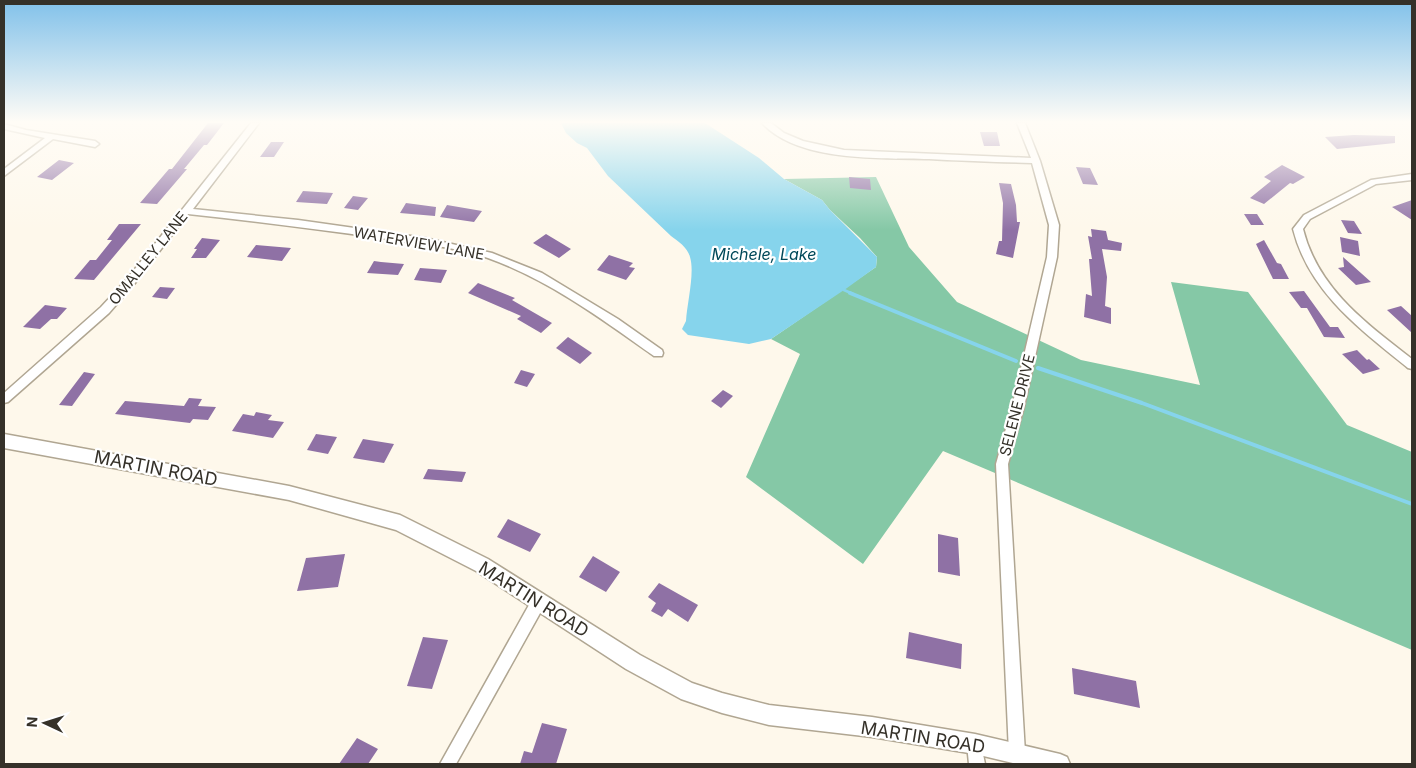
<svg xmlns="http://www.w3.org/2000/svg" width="1416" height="768" font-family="Inter,sans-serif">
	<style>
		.forest { fill: #85c8a6 }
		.water { fill: #86d4ec }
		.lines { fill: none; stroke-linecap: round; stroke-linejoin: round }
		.stream-far1 { stroke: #86d4ec; stroke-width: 3 }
		.stream { stroke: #86d4ec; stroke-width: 4 }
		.building { fill: #8f71a5 }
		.minor-casing { stroke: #b0a692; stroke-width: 3 }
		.tertiary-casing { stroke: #b0a692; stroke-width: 3 }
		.minor { fill: #fff; fill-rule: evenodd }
		.tertiary { fill: #fff; fill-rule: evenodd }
		.labels { text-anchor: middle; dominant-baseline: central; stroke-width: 4.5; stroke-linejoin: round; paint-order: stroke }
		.street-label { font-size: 15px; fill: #353129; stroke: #fff }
		.water-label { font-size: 16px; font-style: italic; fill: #004859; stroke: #fff }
		.near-street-label { font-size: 18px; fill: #353129; stroke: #fff }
	</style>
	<rect width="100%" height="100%" fill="#fef8eb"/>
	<!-- forest -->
	<path class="forest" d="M876,177L909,247L957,302L1081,360L1200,385L1171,282L1248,292L1347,425L1412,452V650L943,451L863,564L746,477L800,354L771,339L876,267L877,257L860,238L830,210L822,200L784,179Z"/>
	<!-- water -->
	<path class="water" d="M561,123H705L759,158L784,179L822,200L830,210L877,257L876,267L847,288L771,339L749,344L688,335L682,329L686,321C687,303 695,273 690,257C688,248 678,241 671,236L608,176L587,148L577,143L566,133Z"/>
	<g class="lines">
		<!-- stream-far1 -->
		<path class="stream-far1" d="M844,290L853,294"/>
		<!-- stream -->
		<path class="stream" d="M850,293L1016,361
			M1038,368L1142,403L1412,504"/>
	</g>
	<!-- building -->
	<path class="building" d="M208,123H224L207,145H204L184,169H187L157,204L140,203L169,169H172Z
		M980,132H997L1000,146H984Z
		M1354,135L1395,136V143L1337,149L1325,137Z
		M271,142H284L274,157H260Z
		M59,160L74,163L52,180L37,177Z
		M1282,165L1305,177L1293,184L1290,183L1264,204L1250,198L1271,181L1264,177Z
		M1076,167L1090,168L1098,185L1083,184Z
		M849,177L870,179L871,190L850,188Z
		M999,183L1011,184L1016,205L1017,222H1020L1013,258L996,254L999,241H1002L1003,203Z
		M303,191L333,193L327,204L296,202Z
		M353,196L368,198L358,210L344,208Z
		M1412,200V220L1392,207Z
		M406,203L436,207L435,216L400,213Z
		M447,205L482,211L474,222L440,217Z
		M1244,214H1257L1264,225H1251Z
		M1341,220L1354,221L1362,234L1348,233Z
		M119,224H141L94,280L74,279L90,260H96L112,240H107Z
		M1091,229L1106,231L1108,240L1122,243L1121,251L1102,249L1107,277L1105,306L1111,308V324L1084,317L1086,294L1092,296L1089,259H1092L1088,236L1092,237Z
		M546,234L571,249L559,258L533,243Z
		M1340,237L1358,241L1360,256L1342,252Z
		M202,238L220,240L206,258H191L197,249H194Z
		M1264,240L1277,263L1281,264L1289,279H1273L1256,244Z
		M256,245L291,248L282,261L247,257Z
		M609,255L633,263L629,267L635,268L626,280L597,270Z
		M1343,257L1371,282L1356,285L1338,268L1344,267Z
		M374,261L381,262L404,264L398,275L367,273Z
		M420,268L447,270L441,283L414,280Z
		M478,283L515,298L512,300L552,323L541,333L517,319L521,316L468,293Z
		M160,287L175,288L167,299L152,297Z
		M1304,291L1330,327H1338L1345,338L1324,337L1307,308H1301L1289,292Z
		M45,305L67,308L57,319H51L40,329L23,327Z
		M1401,306L1412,316V333L1387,310Z
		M568,337L592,353L580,364L556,348Z
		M1357,350L1367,360L1369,359L1380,369L1363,374L1342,354Z
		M521,370L535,374L527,387L514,383Z
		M84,372L95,374L72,406L59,405Z
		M723,390L733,396L721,408L711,401Z
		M189,398L202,399L198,406L216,407L208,420L193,419L190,423L115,414L125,401L184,406Z
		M256,412L272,415L268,420L284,422L273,438L232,431L243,414L254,416Z
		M316,434L337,437L328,454L307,450Z
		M363,439L394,444L384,463L353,458Z
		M428,469L466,472L462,482L423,479Z
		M508,519L541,534L530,552L497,537Z
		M938,534L958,538L960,576L938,572Z
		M345,554L338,587L297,591L306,558Z
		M593,556L620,572L606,592L579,577Z
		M659,583L698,605L688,622L668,609L662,617L651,611L656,603L648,597Z
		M909,632L962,644L961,669L906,658Z
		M423,637L448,640L432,689L407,686Z
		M1072,668L1136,681L1140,708L1074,694Z
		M542,723L567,729L556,764H520L524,751L532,753Z
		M357,738L378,749L368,764H339Z"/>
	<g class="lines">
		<!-- minor casing -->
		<g class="minor-casing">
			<path id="minor" d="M251,123H259L193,209L298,220L425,238L492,253L542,273L618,319L662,350L663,353L662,356H654C602,319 549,280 488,258C457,247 414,243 380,238C316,229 253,221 188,214L135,283L109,313L8,402L4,403V393L101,307L127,279Z
				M762,123H771L784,133L803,141L844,150L1031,158L1017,123H1025L1040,161L1059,225L1057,257L1024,407L1008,464L1025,753L1023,759L1017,761L1011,759L1009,753L996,464L1012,407L1047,257L1049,225L1032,163C998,162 964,161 929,159C880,158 798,162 762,123Z
				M4,124L26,130L95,141L99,144L95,147L53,139L4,176V169L45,138L4,129Z
				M1412,174V180L1376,184L1310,219L1303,229C1318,289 1366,323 1412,359V369L1408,368C1360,329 1309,292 1293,229L1304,215L1371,180Z
				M539,594L544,596L546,601L544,606L456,764H440L534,596Z
				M975,736L980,739L985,764H969L967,744L970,739Z"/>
		</g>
		<!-- tertiary casing -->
		<g class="tertiary-casing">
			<path id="tertiary" d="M4,434L289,486L400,515L488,559L640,655L692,683L722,693L769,705L872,717L975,734L1060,754L1067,757L1070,764H1017L975,754L872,737L769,725L722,713L681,699L626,669L476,571L396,530L289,500L4,448Z"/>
		</g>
		<!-- minor -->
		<use href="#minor" class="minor"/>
		<!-- tertiary -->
		<use href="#tertiary" class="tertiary"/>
	</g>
	<!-- sky -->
	<linearGradient id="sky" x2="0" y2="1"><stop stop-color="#81c1ea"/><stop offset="0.53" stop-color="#fffcf6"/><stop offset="1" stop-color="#fffcf6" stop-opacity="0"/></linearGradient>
	<rect width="1416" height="230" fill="url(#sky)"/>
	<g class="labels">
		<!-- street labels -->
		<g class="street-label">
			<text transform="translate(419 243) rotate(10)">WATERVIEW LANE</text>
			<text transform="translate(148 258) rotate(-51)">OMALLEY LANE</text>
			<text transform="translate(1017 405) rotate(-76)">SELENE DRIVE</text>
		</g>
		<!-- water labels -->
		<g class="water-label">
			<text x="764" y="254">Michele, Lake</text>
		</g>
		<!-- near-street labels -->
		<g class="near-street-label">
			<text transform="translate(156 468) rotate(11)">MARTIN ROAD</text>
			<text transform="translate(534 599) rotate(32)">MARTIN ROAD</text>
			<text transform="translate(923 737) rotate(9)">MARTIN ROAD</text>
		</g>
	</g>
	<!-- border -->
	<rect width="1416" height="768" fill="none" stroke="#353129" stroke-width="10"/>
	<!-- north arrow -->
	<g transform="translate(45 723) rotate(274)" stroke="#ffffff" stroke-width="4" paint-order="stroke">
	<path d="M0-4L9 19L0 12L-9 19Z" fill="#353129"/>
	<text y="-8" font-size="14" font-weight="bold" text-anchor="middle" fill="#353129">N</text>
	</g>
</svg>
